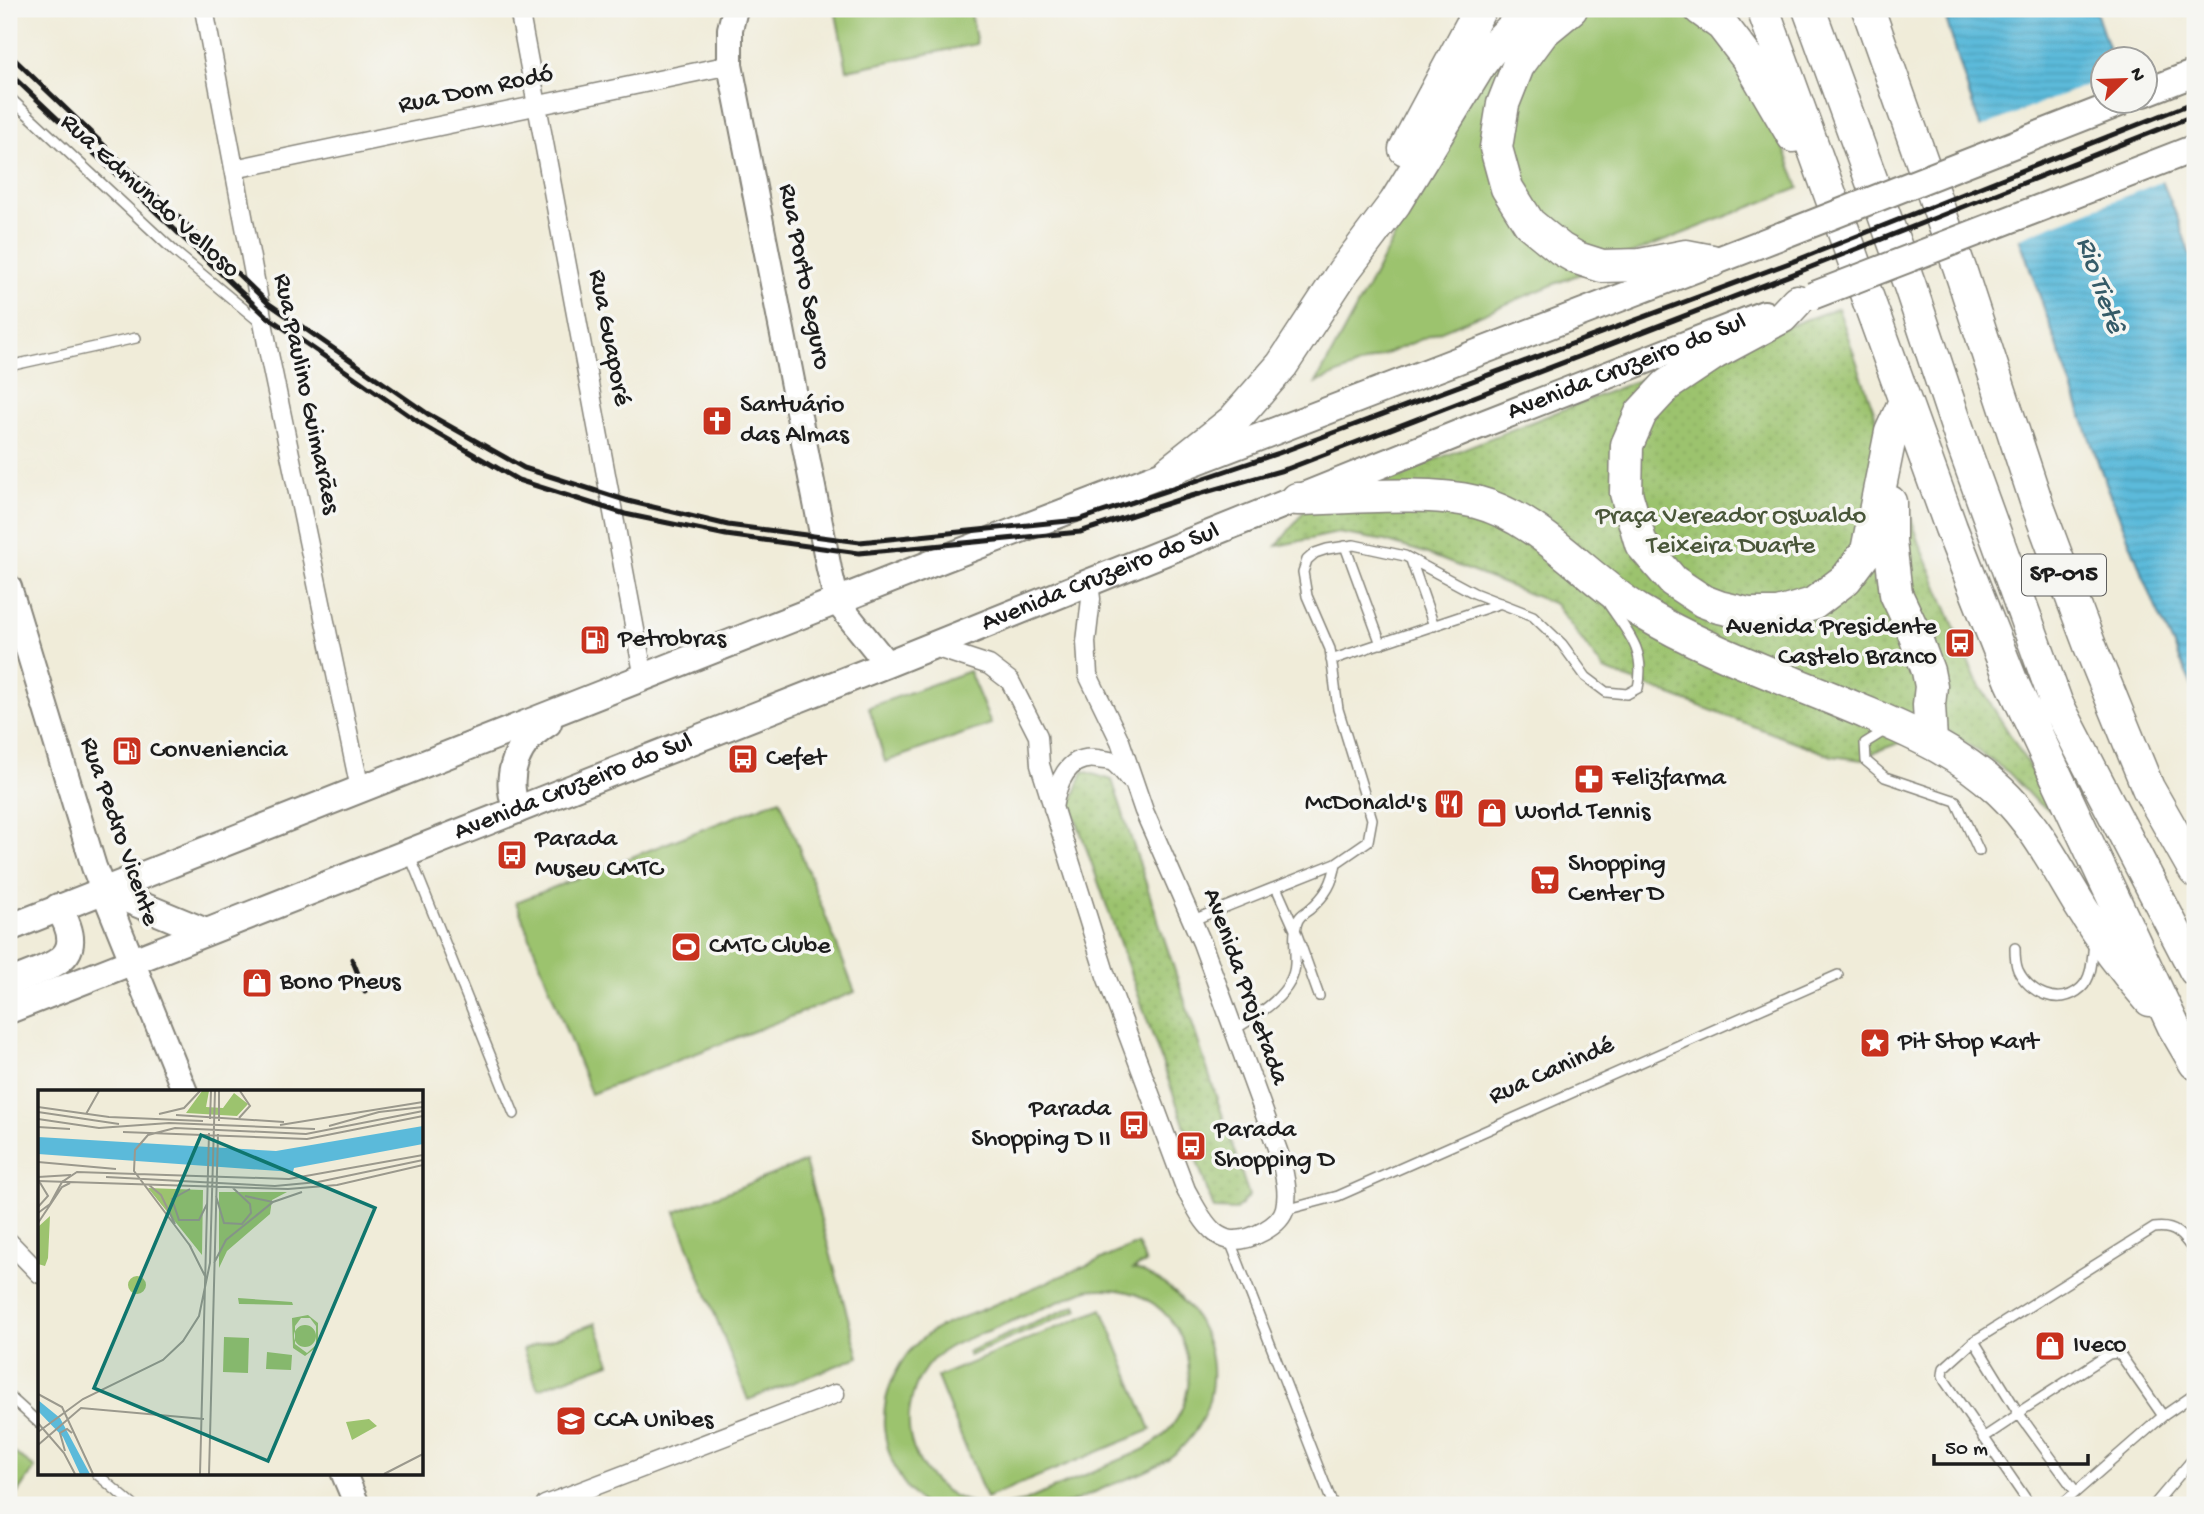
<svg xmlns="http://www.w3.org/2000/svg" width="2204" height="1514" font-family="'Gochi Hand',sans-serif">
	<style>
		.green { fill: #9cc36e; stroke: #5c7045; stroke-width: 2 }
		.park { fill: url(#park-dots); stroke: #5c7045; stroke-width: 2 }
		.water { fill: url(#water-rules); stroke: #3c6b7b; stroke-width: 2 }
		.pier { fill: #f0ecd9 }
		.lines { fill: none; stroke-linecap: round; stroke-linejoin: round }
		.lane-casing { stroke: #86847a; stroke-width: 12 }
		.street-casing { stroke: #86847a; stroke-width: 21 }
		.secondary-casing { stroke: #86847a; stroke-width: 28 }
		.primary-casing { stroke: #86847a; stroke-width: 30 }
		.highway-casing { stroke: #86847a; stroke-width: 35 }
		.lane { stroke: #fff; stroke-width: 9 }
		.street { stroke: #fff; stroke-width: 18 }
		.secondary { stroke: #fff; stroke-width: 24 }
		.primary { stroke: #fff; stroke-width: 26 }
		.highway { stroke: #fff; stroke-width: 32 }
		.rail { stroke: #1c1c1c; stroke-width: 5 }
		.primary-bridge-casing { stroke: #86847a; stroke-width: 30; stroke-linecap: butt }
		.primary-bridge { stroke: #fff; stroke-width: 26 }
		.labels { text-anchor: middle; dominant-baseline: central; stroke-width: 7; stroke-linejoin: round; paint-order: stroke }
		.shield { fill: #f6f6f2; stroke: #5d5d5c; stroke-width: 2 }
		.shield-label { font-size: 24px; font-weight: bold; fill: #1c1c1c }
		.street-label { font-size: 26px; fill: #1c1c1c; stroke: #f6f6f2 }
		.poi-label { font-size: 26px; fill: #1c1c1c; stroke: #f6f6f2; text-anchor: start }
		.park-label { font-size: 26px; fill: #495639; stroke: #f6f6f2 }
		.water-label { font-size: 28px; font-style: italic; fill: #355b68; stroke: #f6f6f2 }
		.inset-road { fill: none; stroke: #9b998d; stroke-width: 2 }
		.view { fill: #0f766e; fill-opacity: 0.15; stroke: #0f766e; stroke-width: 3.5 }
		.inset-edge { fill: none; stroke: #1c1c1c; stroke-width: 3.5 }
	</style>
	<defs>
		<pattern id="park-dots" width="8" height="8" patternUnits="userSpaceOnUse" patternTransform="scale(1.75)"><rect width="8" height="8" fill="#9cc36e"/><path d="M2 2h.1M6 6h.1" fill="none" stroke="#86a75f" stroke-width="1.8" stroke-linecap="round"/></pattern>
		<pattern id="water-rules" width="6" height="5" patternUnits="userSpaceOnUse" patternTransform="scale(1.75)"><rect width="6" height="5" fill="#5bbada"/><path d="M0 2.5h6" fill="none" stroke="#4f9fba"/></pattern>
	</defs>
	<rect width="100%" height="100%" fill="#f6f6f2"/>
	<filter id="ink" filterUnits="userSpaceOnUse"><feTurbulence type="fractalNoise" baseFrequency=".0143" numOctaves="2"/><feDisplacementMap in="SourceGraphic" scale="14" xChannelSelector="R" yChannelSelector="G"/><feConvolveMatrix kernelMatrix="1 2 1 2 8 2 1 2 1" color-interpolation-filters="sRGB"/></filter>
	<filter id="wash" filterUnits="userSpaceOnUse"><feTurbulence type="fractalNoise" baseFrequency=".00686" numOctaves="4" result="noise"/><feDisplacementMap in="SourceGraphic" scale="28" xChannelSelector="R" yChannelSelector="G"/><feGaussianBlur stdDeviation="1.57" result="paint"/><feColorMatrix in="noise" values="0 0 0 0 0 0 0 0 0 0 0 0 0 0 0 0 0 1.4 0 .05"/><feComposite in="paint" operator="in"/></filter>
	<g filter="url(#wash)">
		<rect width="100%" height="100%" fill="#f0ecd9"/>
		<!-- green -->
		<path class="green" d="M835,9H970L977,44L847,70Z
			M1517,9H1732L1799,188L1557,283L1316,383Z
			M969,671L991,724L885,762L869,707Z
			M780,799L855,992L591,1094L516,902Z
			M805,1162L859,1357L748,1400L675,1212Z
			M1138,1244L1146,1263L1133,1269C1210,1293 1241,1390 1180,1449C1160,1469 1130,1477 1104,1488C1092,1493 1078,1501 1065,1504C1048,1509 1024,1505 1006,1505L1025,1501C1053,1489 1080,1477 1108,1465C1127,1456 1149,1450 1164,1435C1207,1393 1192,1315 1135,1294C1119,1289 1104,1288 1087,1290C1056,1303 1024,1316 993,1329C978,1335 961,1340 948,1348C912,1369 899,1420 917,1457C930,1483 954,1502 984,1505H924C900,1485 887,1458 884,1427C882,1392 899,1355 928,1334C945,1322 971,1315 991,1306C1040,1285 1089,1264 1138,1244Z
			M1076,1305L1078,1310L969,1356L967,1352Z
			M1102,1309L1151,1430L986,1498L937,1377Z
			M596,1323L610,1363L538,1389L523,1349Z
			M9,1449L35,1468L9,1505Z"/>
		<!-- park -->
		<path class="park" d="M1838,308L1920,544L1976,680L2028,764L2050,810L2036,802L2009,773L1943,727L1877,751L1862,760L1832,756L1604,670L1555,604L1425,553L1385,541L1338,533L1277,546L1304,511L1639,380Z
			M1083,771L1112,780L1249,1196L1236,1210L1214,1209L1071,805Z"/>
		<!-- water -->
		<path class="water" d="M1943,9H2095L2112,59L2102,60V102H2129L2178,219L2190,255L2195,254V692L2156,608L2100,468L1970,97Z"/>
		<!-- pier -->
		<path class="pier" d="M2102,79V102H2133L2166,180L2017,239L1977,129Z"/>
	</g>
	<g filter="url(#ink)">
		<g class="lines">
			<!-- lane casing -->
			<g class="lane-casing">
				<path id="lane" d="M9,97L174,251L262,324
					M9,366L136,338
					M1345,546L1381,644
					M1411,560L1434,626
					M1331,660L1501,603
					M1886,730L1865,743L1866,761L1885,777L1956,801L1979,851
					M410,856L514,1114
					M1276,887L1296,932L1319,996
					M1193,920L1336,863
					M2015,948C2015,955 2015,963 2018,970C2028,992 2059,1008 2081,988C2093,977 2092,957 2094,942
					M1234,1030C1256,1016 1294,994 1295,964C1296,950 1292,932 1298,920C1301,914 1305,913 1310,909C1326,895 1333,883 1336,863L1368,841L1372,819L1338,709L1330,649L1307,596L1303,572L1307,560L1315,553L1327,549L1354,545L1405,556L1474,593L1533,616L1562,644L1586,677L1606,692L1627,694L1638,688C1646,651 1629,634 1609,605
					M1285,1210L1338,1196L1838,975
					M1230,1241L1333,1505
					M1974,1341L2019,1414L1983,1438
					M9,1396L40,1424
					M97,1474L133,1505
					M2076,1492L2019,1414L2024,1409L2109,1354L2117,1353L2122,1357L2163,1416
					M2030,1505L1945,1381L1943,1375L1944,1368L1974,1341L2154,1228C2176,1225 2183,1236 2195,1253
					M2061,1505L2163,1416L2195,1394
					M2154,1505L2191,1461"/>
			</g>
			<!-- street casing -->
			<g class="street-casing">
				<path id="street" d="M204,9L269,354L360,789
					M519,9L644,678
					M234,169L730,65
					M931,646L989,665L1010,681L1038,736L1040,765L1106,976L1186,1190C1194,1204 1201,1220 1213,1231C1217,1235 1226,1240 1232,1240C1250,1241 1281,1226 1285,1208C1289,1191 1284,1175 1281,1159L1202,943L1144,811L1120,741L1088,675L1086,642L1091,599L1089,582
					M1053,808C1057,784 1067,754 1097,759C1101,760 1109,760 1113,762C1119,766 1125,774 1129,779
					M9,1242L40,1274
					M545,1505L835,1394"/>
			</g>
			<!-- secondary casing -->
			<g class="secondary-casing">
				<path id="secondary" d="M735,9L730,29V65L829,569L837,602L887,664
					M9,587L94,867L185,1092
					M344,1474L357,1505"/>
			</g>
			<!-- primary casing -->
			<g class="primary-casing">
				<g id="primary">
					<path d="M2144,93L2195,73"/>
					<path d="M517,810C503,775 517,742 548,723"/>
					<path d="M102,889L206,932"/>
					<path d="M9,928L943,559L1783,235"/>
					<path d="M9,983C52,964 91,961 58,907"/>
					<path id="s1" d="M9,1010L887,664L1470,429L1764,314"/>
				</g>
			</g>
			<!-- highway casing -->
			<g class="highway-casing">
				<path id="highway" d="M1571,9L1543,32L1518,66L1503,104L1496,148L1507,188L1529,223L1561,249L1577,258L1602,266L1640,265L1686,256L1712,261
					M1700,9L1722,25L1748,59L1793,136
					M1763,9L1951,528L2011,680L2174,1027L2195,1063
					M1809,9L1910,286L1963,445L2056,702L2195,970
					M1868,9L1960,269L2037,504L2090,646L2148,788L2195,871
					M1405,149L1480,9
					M1797,301L1782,317L1715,353L1667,385L1641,413L1627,445L1626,493L1641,544L1673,581L1703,601L1719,607L1749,614H1778L1813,604L1846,579L1867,551L1891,432L1905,401
					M1170,471L1233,421L1282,365L1343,272L1395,203L1481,63L1494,46L1532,9
					M1297,499C1350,498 1426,490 1476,502C1541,519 1583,576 1638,610C1710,654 1791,680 1869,714C1916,734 1962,755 2000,791C2035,824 2056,866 2081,907C2101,940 2124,971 2150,1000
					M1890,502V542L1896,594L1912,628L1928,671L1931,686L1929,705L1931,741"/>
			</g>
			<!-- lane -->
			<use href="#lane" class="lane"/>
			<!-- street -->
			<use href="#street" class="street"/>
			<!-- secondary -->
			<use href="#secondary" class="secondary"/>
			<!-- primary -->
			<use href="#primary" class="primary"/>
			<!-- highway -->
			<use href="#highway" class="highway"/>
			<!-- rail -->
			<path class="rail" d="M9,54L268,303L428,414L524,468L628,501L728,525L860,542L1078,520L1178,487L1279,453L1797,260L2195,102
				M9,73L265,315L423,425L518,480L625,514L726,535L859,553L1080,532L1181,499L1287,469L1801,271L2195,115
				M352,959L365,991"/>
			<!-- primary-bridge casing -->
			<g class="primary-bridge-casing">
				<path id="primary-bridge" d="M1783,235L2122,102
					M1812,296L2195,148"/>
			</g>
			<!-- primary-bridge -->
			<use href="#primary-bridge" class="primary-bridge"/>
		</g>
	</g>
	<!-- icons -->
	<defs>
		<g id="church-square" transform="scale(1.575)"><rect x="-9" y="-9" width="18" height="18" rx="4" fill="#c8321e" stroke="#f6f6f2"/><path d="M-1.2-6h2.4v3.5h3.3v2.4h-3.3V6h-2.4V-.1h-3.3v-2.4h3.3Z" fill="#fff"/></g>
		<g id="fuel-square" transform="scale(1.575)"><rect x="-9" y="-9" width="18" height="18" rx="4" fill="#c8321e" stroke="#f6f6f2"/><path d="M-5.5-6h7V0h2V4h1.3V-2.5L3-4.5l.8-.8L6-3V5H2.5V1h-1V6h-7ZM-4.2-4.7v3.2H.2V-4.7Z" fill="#fff"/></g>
		<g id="bus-square" transform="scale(1.575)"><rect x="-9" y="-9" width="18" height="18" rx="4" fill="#c8321e" stroke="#f6f6f2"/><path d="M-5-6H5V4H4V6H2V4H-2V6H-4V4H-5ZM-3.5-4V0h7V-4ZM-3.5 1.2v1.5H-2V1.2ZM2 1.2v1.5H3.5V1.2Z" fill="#fff"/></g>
		<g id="pharmacy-square" transform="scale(1.575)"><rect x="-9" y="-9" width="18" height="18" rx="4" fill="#c8321e" stroke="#f6f6f2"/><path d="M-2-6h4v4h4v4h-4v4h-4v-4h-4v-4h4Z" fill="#fff"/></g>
		<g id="restaurant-square" transform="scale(1.575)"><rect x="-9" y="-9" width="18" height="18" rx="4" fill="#c8321e" stroke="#f6f6f2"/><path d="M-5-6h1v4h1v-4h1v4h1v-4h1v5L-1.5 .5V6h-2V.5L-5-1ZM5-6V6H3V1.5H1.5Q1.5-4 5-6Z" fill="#fff"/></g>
		<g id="shop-square" transform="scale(1.575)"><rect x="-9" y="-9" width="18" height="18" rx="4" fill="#c8321e" stroke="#f6f6f2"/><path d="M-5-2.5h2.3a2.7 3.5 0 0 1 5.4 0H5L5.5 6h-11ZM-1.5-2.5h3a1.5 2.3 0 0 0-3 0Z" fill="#fff"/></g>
		<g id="supermarket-square" transform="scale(1.575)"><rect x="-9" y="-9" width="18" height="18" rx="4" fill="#c8321e" stroke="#f6f6f2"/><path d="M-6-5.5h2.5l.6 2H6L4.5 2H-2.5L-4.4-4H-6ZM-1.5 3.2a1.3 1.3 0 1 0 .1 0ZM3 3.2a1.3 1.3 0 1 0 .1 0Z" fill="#fff"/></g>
		<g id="stadium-square" transform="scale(1.575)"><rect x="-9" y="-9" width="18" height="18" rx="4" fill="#c8321e" stroke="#f6f6f2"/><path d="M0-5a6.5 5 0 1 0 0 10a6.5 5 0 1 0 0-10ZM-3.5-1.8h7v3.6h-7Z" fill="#fff"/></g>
		<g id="sight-square" transform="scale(1.575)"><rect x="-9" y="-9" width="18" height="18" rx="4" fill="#c8321e" stroke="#f6f6f2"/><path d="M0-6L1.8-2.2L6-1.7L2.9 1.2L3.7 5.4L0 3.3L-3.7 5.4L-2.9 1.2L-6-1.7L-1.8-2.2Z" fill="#fff"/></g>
		<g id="school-square" transform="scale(1.575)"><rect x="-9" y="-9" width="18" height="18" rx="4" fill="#c8321e" stroke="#f6f6f2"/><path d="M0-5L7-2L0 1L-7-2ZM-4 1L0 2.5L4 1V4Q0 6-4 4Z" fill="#fff"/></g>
	</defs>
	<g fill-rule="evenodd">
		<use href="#church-square" x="717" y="421"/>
		<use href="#fuel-square" x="595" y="640"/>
		<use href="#bus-square" x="1960" y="643"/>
		<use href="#fuel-square" x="127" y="751"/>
		<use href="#bus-square" x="743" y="759"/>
		<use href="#pharmacy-square" x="1589" y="779"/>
		<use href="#restaurant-square" x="1449" y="804"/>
		<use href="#shop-square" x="1492" y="813"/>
		<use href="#bus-square" x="512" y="855"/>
		<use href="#supermarket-square" x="1545" y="880"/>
		<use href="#stadium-square" x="686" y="947"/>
		<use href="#shop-square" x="257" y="983"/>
		<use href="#sight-square" x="1875" y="1043"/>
		<use href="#bus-square" x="1134" y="1125"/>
		<use href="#bus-square" x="1191" y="1146"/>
		<use href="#shop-square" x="2050" y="1346"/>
		<use href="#school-square" x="571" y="1421"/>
	</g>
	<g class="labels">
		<!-- shield labels -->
		<rect class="shield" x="2022" y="554.5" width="84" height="41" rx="5"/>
		<g class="shield-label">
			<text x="2064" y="575">SP-015</text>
		</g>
		<!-- street labels -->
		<g class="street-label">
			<text transform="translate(476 91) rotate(-12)">Rua Dom Rodó</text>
			<text transform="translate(149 197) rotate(42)">Rua Edmundo Velloso</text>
			<text transform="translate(803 277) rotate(79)">Rua Porto Seguro</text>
			<text transform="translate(608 338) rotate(79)">Rua Guaporé</text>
			<text stroke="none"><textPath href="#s1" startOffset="1741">Avenida Cruzeiro do Sul</textPath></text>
			<text transform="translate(305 394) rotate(78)">Rua Paulino Guimarães</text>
			<text stroke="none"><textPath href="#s1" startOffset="1174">Avenida Cruzeiro do Sul</textPath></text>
			<text stroke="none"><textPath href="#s1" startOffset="607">Avenida Cruzeiro do Sul</textPath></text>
			<text transform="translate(118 832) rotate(71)">Rua Pedro Vicente</text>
			<text transform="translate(1244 987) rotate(70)">Avenida Projetada</text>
			<text transform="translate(1552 1072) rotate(-24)">Rua Canindé</text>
		</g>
		<!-- poi labels -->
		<g class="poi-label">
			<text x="740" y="406">Santuário<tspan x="740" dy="30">das Almas</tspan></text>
			<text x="1937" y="628" text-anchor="end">Avenida Presidente<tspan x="1937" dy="30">Castelo Branco</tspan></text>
			<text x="618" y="640">Petrobras</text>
			<text x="150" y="751">Conveniencia</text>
			<text x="766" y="759">Cefet</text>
			<text x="1612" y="779">Felizfarma</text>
			<text x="1426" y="804" text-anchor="end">McDonald's</text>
			<text x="1515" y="813">World Tennis</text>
			<text x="535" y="840">Parada<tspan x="535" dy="30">Museu CMTC</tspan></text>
			<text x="1568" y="865">Shopping<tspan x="1568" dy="30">Center D</tspan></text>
			<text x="709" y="947">CMTC Clube</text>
			<text x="280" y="983">Bono Pneus</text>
			<text x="1898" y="1043">Pit Stop Kart</text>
			<text x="1111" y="1110" text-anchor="end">Parada<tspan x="1111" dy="30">Shopping D II</tspan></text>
			<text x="1214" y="1131">Parada<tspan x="1214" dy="30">Shopping D</tspan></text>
			<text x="2073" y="1346">Iveco</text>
			<text x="594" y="1421">CCA Unibes</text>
		</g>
		<!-- park labels -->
		<g class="park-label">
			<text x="1731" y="517">Praça Vereador Oswaldo<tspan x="1731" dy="30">Teixeira Duarte</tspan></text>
		</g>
		<!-- water labels -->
		<g class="water-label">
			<text transform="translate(2099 285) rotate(71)">Rio Tietê</text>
		</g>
	</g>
	<!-- overview -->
	<g transform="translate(38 1090)">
		<rect width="385" height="385" fill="#f0ecd9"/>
		<path d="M110,98L165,100L164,165ZM90 195a9 9 0 1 1 18 0a9 9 0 1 1-18 0ZM270,225L280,233V256L267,266L255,258L254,228ZM263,228H272L278,236V255L269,263L257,254V236ZM256 246a11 11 0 1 1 22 0a11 11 0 1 1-22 0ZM186,247L211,248L210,283L185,282ZM229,262L254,265L253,280L228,279Z" fill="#9cc36e" fill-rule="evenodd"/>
		<path d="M164,1H171L168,17L185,18L196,3L210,14L199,26L148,23ZM181,102H249L234,110L232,124L189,161L181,178ZM12,126L10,168L7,176L0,174V137ZM200,208L254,212L255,215L201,214ZM331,329L339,336L314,350L308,332Z" fill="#9cc36e"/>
		<path d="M385,36V54L256,78L255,82L0,64V47L238,61ZM0,310L22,328L52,384H42L25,347L0,321Z" fill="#5bbada"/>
		<path class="inset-road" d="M0,17L71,27L165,31M0,22L81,34M48,24L61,1M121,24L146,18L162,1M138,25L246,32M201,28L212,16L202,1M0,29L61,38L131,33L277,39M172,29L173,1M181,31V1M242,35L385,12M291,36L341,22L385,17M0,37L32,39M85,42L269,49L385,26M0,72L78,79M0,87L33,85M68,87L237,96L280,92L385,70M0,91L250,99L299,95L385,75M111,95L123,105L137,134M152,99L134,109L141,130H161L169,114M178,106L186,133L204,134L213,123L212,114L195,98M207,106L235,112M0,117L10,106L1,91M0,123L12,114L24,92L39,82L251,89L385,65M0,133L24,97L32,93M151,154L167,186M153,157L96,81L97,60L110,45L137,38L268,44L385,21M176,173L188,150L235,112L264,102M0,304L24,317L55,384M0,333L26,363L37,384M0,342L45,309L125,270L145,251L161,226L172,173L177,1M0,355L43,318L166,329M27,361L22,343L29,339L34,343M162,384L171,43M171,384L180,44M346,384L385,364"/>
		<path class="view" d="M163,45L337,118L230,371L56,298Z"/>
		<rect width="385" height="385" class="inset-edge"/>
	</g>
	<!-- margin -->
	<rect width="2204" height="1514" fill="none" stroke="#f6f6f2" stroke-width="35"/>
	<!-- north arrow -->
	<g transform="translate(2124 80) rotate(67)"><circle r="33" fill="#f6f6f2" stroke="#9f9f9c" stroke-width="2"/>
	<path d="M0-5L12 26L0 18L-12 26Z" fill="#c8321e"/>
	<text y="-10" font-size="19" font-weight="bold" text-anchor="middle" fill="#1c1c1c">N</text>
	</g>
	<!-- scale -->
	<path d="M1934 1454v10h154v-10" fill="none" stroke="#1c1c1c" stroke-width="3.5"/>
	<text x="1945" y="1454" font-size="21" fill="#1c1c1c" stroke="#f6f6f2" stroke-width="5" paint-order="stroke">50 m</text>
</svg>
